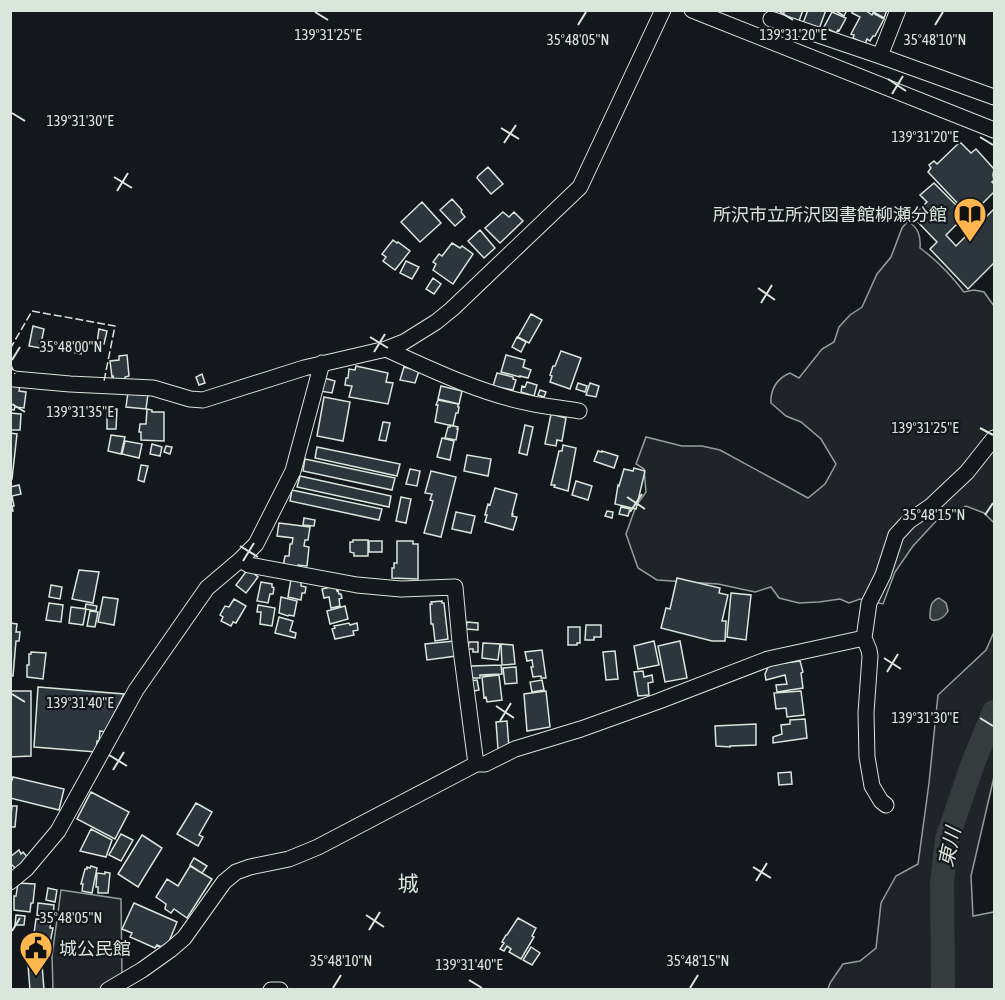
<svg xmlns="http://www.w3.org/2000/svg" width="1005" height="1000" font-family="'Asap Condensed','Noto Sans JP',sans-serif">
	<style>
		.green { fill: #202428; stroke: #939e99; stroke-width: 1.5 }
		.water { fill: #363b3e; stroke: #939e99; stroke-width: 1.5 }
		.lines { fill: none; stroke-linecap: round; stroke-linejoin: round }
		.river { stroke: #363b3e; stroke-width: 24 }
		.building { fill: #2c363c; stroke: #d8e6dc; stroke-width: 1.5; fill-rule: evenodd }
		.minor-casing { stroke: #d8e6dc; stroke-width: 17 }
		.minor { stroke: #14181c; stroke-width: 15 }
		.fence { stroke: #d8e6dc; stroke-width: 1.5; stroke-dasharray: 8 3; stroke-linecap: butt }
		.ticks { fill: none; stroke: #d8e6dc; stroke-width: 2 }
		.labels { text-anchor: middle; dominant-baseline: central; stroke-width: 4.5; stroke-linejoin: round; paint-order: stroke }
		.poi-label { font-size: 18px; fill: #d8e6dc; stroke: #14181c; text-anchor: end }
		.water-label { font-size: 20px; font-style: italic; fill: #d8e6dc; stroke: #14181c }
		.quarter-label { font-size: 21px; fill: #d8e6dc; stroke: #14181c }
		.ticks-label { font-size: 15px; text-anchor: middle; fill: #d8e6dc; stroke: #14181c; stroke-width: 4.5; stroke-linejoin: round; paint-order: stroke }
	</style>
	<rect width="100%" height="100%" fill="#14181c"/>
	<!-- green -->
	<path class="green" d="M908,221C918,228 921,235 920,248C938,261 951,275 964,292L974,290L984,292L994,306V523L984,513L966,506L938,519L913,546L895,572L883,604L860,599L849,603L840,599L819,602L799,603L779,598L771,587L755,592L718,584L657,580L638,568L626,534L636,506L646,492L644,469L636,464L646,437L682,446H702L720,450L808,498L825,484L836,464L821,439L801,422L786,416L771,403C770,390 777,378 790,373L799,378L822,349L834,342L839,327L850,315L862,307L877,274L891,257L902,228Z
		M994,632V777L971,876L973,916L994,912V989H828L830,983L843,964L860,961L876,948L881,903L896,876L918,864L929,783L938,695L986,650Z
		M61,890L121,899L122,977L99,989L53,990L52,956Z"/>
	<!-- water -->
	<path class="water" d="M939,598L946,603L948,611C944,618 939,621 932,620L930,618C930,609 930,601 939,598Z"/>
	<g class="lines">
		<!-- river -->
		<path class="river" d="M943,990L942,883L947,839L973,763L994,712"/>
	</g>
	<!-- building -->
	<path class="building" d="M785,10H803L799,21L783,15Z
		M808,10H826L819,29L803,23Z
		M834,10H847L844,16Z
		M854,10H865L872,15L873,13L884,19L875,36H873L870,41L867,39L865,44L853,38L854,35L851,34L860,17L852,13Z
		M870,10H887L884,18Z
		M832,12L846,18L839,31L838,30L836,33L824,27Z
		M960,142L971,153L976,149L994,169L993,175L994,180L992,182L994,184V192L977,209L971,202L963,209L928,172L931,168L929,165L934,161L937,164Z
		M488,167L503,184L491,194L477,178L478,176Z
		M934,183L965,214L970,209L982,221L994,209V263L968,289L930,249L937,242L912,216L927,202L920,195ZM959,222L969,233L956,246L946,235Z
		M452,199L462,210L461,212L465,217L455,226L440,210Z
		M422,202L441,223L420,242L401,222Z
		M503,212L509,217L514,212L523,221L500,243L485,228Z
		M480,230L495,248L484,258L468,241Z
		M393,240L397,243L398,242L410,251L395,270L383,261L386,257L382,254Z
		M452,243L460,248L462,246L473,254L453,284L433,270L436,264L433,262L439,254L442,256Z
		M406,261L419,267L412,279L400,273Z
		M433,278L441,284L434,294L426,289Z
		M531,314L542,320L529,343L518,337Z
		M33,326L44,329L40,348L29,346Z
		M99,329L107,331L104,344L97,343Z
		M517,337L526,342L521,352L512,347Z
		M76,345L82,346L81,354L75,353Z
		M561,351L581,358L570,389L550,382L552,376L550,375L553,366H555Z
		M127,355L129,376L125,377V379L114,380L113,376L112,377L110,361L119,360V356Z
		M506,355L525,360L523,367L531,370L528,378L520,376V377L501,372Z
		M356,366L388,373L386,382L393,383L388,404L349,397L352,386L345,385L346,378H348L349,369L355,370Z
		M404,367L419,371L415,383L400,380Z
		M497,373L513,377V379L516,380L513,390L493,386Z
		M202,374L205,383L199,385L196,377Z
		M324,378L335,381L332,393L320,391Z
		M527,382L537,385L534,396L521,392L522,386L525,387Z
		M578,383L587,386L585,392L576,389Z
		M590,383L599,386L596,397L586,395Z
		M10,384L20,385L19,391L26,392L24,408L15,407L14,410L10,409Z
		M441,386L462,391L459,404L438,399Z
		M540,390L546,392L544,397L538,395Z
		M128,392L148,394L146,409L126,407Z
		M324,397L350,402L343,441L317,436Z
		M438,400L458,404V407H459L458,413H456L453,426L435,422L438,405H436Z
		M107,409H117L116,429H107Z
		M147,409L152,410V412H164V441L141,440V432H139L140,424H146Z
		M10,413L21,414L20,430H10Z
		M551,414L566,418L562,441L557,440L556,446L545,444Z
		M383,422L390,423L386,441L379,440Z
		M450,425L458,427L457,429H458L456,440L445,438L448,427H450Z
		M525,425L533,427L527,455L519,453Z
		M10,433L17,434L12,479H10Z
		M111,435L125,437L121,454L108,451Z
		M442,438L454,441L450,460L437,457Z
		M125,441L142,444L139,458L122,454Z
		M152,444L162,447L160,456L150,454Z
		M563,445L576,448L568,491L554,487L555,485H551L559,451H562Z
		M166,446L172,447L170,454L164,452Z
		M317,447L400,464L397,476L315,458Z
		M598,451L602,452V451L618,456L614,468L594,461Z
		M467,455L491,459L488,476L464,471Z
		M305,459L395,478L392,490L303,471Z
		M141,465L148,466L144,482L138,480Z
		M634,468L645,471L636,509L615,504L618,485L619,486L624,469L633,471Z
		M410,469L420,471L417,486L406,484Z
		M431,471L456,477L441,537L424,533L433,501L430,500L432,494L425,493Z
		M300,476L391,496L389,507L297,487Z
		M576,481L592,486L588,500L572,495Z
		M19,485L21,494L12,496L14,506H12L13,511H10V487Z
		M495,488L517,494L512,514H513L512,516L517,517L513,530L485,522L487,515H485L488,504L490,505Z
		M292,490L382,509L379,520L290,501Z
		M401,497L411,499L406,523L396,521Z
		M621,507L630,509L628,516L619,514Z
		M607,511L613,512L612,518L605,516Z
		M456,512L475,516L471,533L452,529Z
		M304,518L315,520L314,526L303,525Z
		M279,523L310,527L308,540H305L304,546L309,547L307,566L298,565V568L283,566L285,556H289L290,544H292L293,538L277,536Z
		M353,540H368V556H354V553L350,552V542H353Z
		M369,541H382V552H369Z
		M397,541H413V544H418V579L392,578V568H394V563H397Z
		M248,569L258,577L246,593L236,585Z
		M79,570L99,572L93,603L72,599Z
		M677,578L720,588L719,593L728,595L722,621H726L725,641H712L661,628L666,608L670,609Z
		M291,579L301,581V586L306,587L305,593H302L301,600L288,597Z
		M261,582L272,584V587L274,588L273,594H270L268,603L257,601Z
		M51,585L62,587L60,599L49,597Z
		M331,587H336L337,591L338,590L339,594H341L342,598L339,599L340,606L331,608L329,597L324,598L322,589Z
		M731,593L751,595L746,640L727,637Z
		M103,597L118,599L114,625L98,622Z
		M281,597L297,601L294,616L289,615L288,616L279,613Z
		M234,599L246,606L236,623L233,622L231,626L221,621L223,617L220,615L225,606L229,607Z
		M442,601V603H444L448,639L435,641L433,624H431L430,604H432L431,602Z
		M49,603L63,605L61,622L46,620Z
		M86,604L97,606L96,611L85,609Z
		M258,605L275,608L272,626L260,624L261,612H257Z
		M345,606L348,619L330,624L327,611Z
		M71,607L86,609L83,625L69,623Z
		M90,611L98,612L95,627L87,626Z
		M279,617L293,621L290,631L296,633L295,638L275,633Z
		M467,622L478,623V630L466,629Z
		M10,623L17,624L16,632H20L19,641H16L13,676L10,675Z
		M349,623L350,625L357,623L358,630L353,631L354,635L335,639L332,629L335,628L334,626Z
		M586,625H601V637H594V640H585Z
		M568,627H580V643H577V645H568Z
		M454,641L456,656L427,660L425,644Z
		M654,641L659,665L638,669L634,646Z
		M680,641L687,678L665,682L658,646Z
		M469,642H478V652H473V649H468Z
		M483,643L500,644L498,660L482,658Z
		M501,644L513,645L515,664L502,665Z
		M542,650L546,678H541V676L533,677L531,667H533L532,660L527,661L525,652Z
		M615,651L618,679L606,680L603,652Z
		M31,652L46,653L43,679L27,677V665H29V654H31Z
		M800,661L803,672L801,673L803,688L777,692L776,685L787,684L785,675L766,680L765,674L769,665Z
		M501,665L502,674L480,675V678H472L471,666Z
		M516,667L517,683L505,684L503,668Z
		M643,671L644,677L652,675L653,682L648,683L649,695L638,696L634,672Z
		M499,675L502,700L487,702L486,697L484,698L482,677Z
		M477,680L479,690L470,692L469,681Z
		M542,680L544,690L532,692L530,682Z
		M38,687L124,694L105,732L100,731L99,741H97L96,752L34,747Z
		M10,691H31V756L10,757Z
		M546,691L550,727L527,731L524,694Z
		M801,691L804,715L787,717L786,708L776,709L774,693Z
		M805,719L807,738L773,743V737L782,734L781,725L790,724V720Z
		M507,721L509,748L498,749L496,722Z
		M756,724V745L730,746V747L716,746L715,726Z
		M791,772L792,784L779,785L778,773Z
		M13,777L64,789L59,810L10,798V786Z
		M91,792L129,812L115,839L77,819Z
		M196,803L212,812L199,835L203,837L198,846L177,834Z
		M12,806H17L15,827H10Z
		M91,829L112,840L106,857L80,851Z
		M121,834L133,840L121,861L109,855Z
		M142,835L162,848L138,887L118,874Z
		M19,850L21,854L23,852L29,859L17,870L10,863V857Z
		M194,858L207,866L202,873L190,865Z
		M91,866L97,868L92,893L82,891L83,884H81L85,869H87V867L90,868Z
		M190,866L212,879L187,918L174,909L171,913L165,909L166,904L156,897L167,879L178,886Z
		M105,872L110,873L108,893H98V887H96L97,873L105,874Z
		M18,883L35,884L33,903H31L30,912L14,910V896H16Z
		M48,888L57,890L55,902L46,900Z
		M38,903L54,905L53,917L37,915Z
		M134,903L177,922L166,949L157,945L155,948L130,937L132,933L122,929Z
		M16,915L25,916L24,925H15Z
		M518,918L536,928L532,936L534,937L521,959L509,952L511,949L507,946L504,951L500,949L504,943L502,942L506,935H507Z
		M36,919L51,920L50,928H53L50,943L38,942V940H33Z
		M531,947L540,953L532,965L523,960Z
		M42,964L44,990H30L28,965Z"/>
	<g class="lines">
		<!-- minor casing -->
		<g class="minor-casing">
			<path id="minor" d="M692,10L994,130
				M771,19L880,56L994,97
				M880,56L898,10
				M386,349C432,370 480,393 529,403C546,407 563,408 579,411
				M10,377L14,379L70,384L153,388L190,399L203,400L304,368L386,349L404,342L436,322L452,309L580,187L663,10
				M240,560L249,565L357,585L401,589L455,587L460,642L476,764
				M864,638L869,650L870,656L866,713L867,757L872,786L881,801L886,805
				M10,882L26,869L58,831L136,690L207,588L240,560L256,544L293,471L322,363
				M108,990L142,970L170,950L184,938L224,882L236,872L250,867L289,859L318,847L476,764H485L515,749L581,729L659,701L768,659L864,638L869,603L883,575L896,535L909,521L931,506L967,472L994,438
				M271,990H280"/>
		</g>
		<!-- minor -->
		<use href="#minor" class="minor"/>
		<!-- fence -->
		<path class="fence" d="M10,349L32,311L115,326L104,381H102
			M10,363L15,374"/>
	</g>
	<!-- ticks -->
	<path class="ticks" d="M315,12L328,20M780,12L793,20M578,25L586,12M935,25L943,12M888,79L906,91M892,94L903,76M12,113L25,121M501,128L519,139M980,137L993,145M504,143L516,125M114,177L132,188M117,191L128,173M758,288L775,300M761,303L772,285M370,337L388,348M374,352L385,334M12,360L20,347M12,404L25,412M980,428L993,435M627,497L645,509M630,512L642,494M985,515L993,503M240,546L258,557M243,561L254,543M884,658L901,669M887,672L898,654M12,694L25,702M496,706L514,718M980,718L993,726M500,721L511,703M109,755L127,766M113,770L124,752M753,867L771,878M756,881L767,863M366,915L384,927M369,930L380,912M12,931L20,918M469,980L482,988M333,988L341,975M690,988L698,975"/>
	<!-- icons -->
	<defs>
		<g id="library-pin" transform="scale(1.725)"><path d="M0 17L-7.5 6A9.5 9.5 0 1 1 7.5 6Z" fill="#ffb74d" stroke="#14181c"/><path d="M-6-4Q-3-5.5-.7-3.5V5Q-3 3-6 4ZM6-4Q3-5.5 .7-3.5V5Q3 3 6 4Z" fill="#111"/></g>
		<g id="civic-pin" transform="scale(1.725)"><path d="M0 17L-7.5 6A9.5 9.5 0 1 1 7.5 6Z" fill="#ffb74d" stroke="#14181c"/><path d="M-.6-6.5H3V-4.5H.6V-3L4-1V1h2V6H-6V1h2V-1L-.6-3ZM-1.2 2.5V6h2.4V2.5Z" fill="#111"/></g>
	</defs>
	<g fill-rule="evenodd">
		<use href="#library-pin" x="970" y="214"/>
		<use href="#civic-pin" x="36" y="948"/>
	</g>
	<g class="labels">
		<!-- poi labels -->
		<g class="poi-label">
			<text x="947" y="214">所沢市立所沢図書館柳瀬分館</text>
			<text x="59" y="948" text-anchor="start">城公民館</text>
		</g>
		<!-- water labels -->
		<g class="water-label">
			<text transform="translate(949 847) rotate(-78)">東川</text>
		</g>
		<!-- quarter labels -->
		<g class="quarter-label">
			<text x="408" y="883">城</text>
		</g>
	</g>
	<g class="ticks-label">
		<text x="328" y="40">139°31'25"E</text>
		<text x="793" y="40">139°31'20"E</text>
		<text x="578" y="45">35°48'05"N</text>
		<text x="935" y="45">35°48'10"N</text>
		<text x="80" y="126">139°31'30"E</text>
		<text x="925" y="142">139°31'20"E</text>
		<text x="71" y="352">35°48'00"N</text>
		<text x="80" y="417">139°31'35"E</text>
		<text x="925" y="433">139°31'25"E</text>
		<text x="934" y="520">35°48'15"N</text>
		<text x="80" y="708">139°31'40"E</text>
		<text x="925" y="723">139°31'30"E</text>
		<text x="71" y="923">35°48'05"N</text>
		<text x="341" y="966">35°48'10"N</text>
		<text x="698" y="966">35°48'15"N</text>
		<text x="469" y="970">139°31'40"E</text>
	</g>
	<!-- border -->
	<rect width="1005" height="1000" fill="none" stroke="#d8e6dc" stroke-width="24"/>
</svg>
